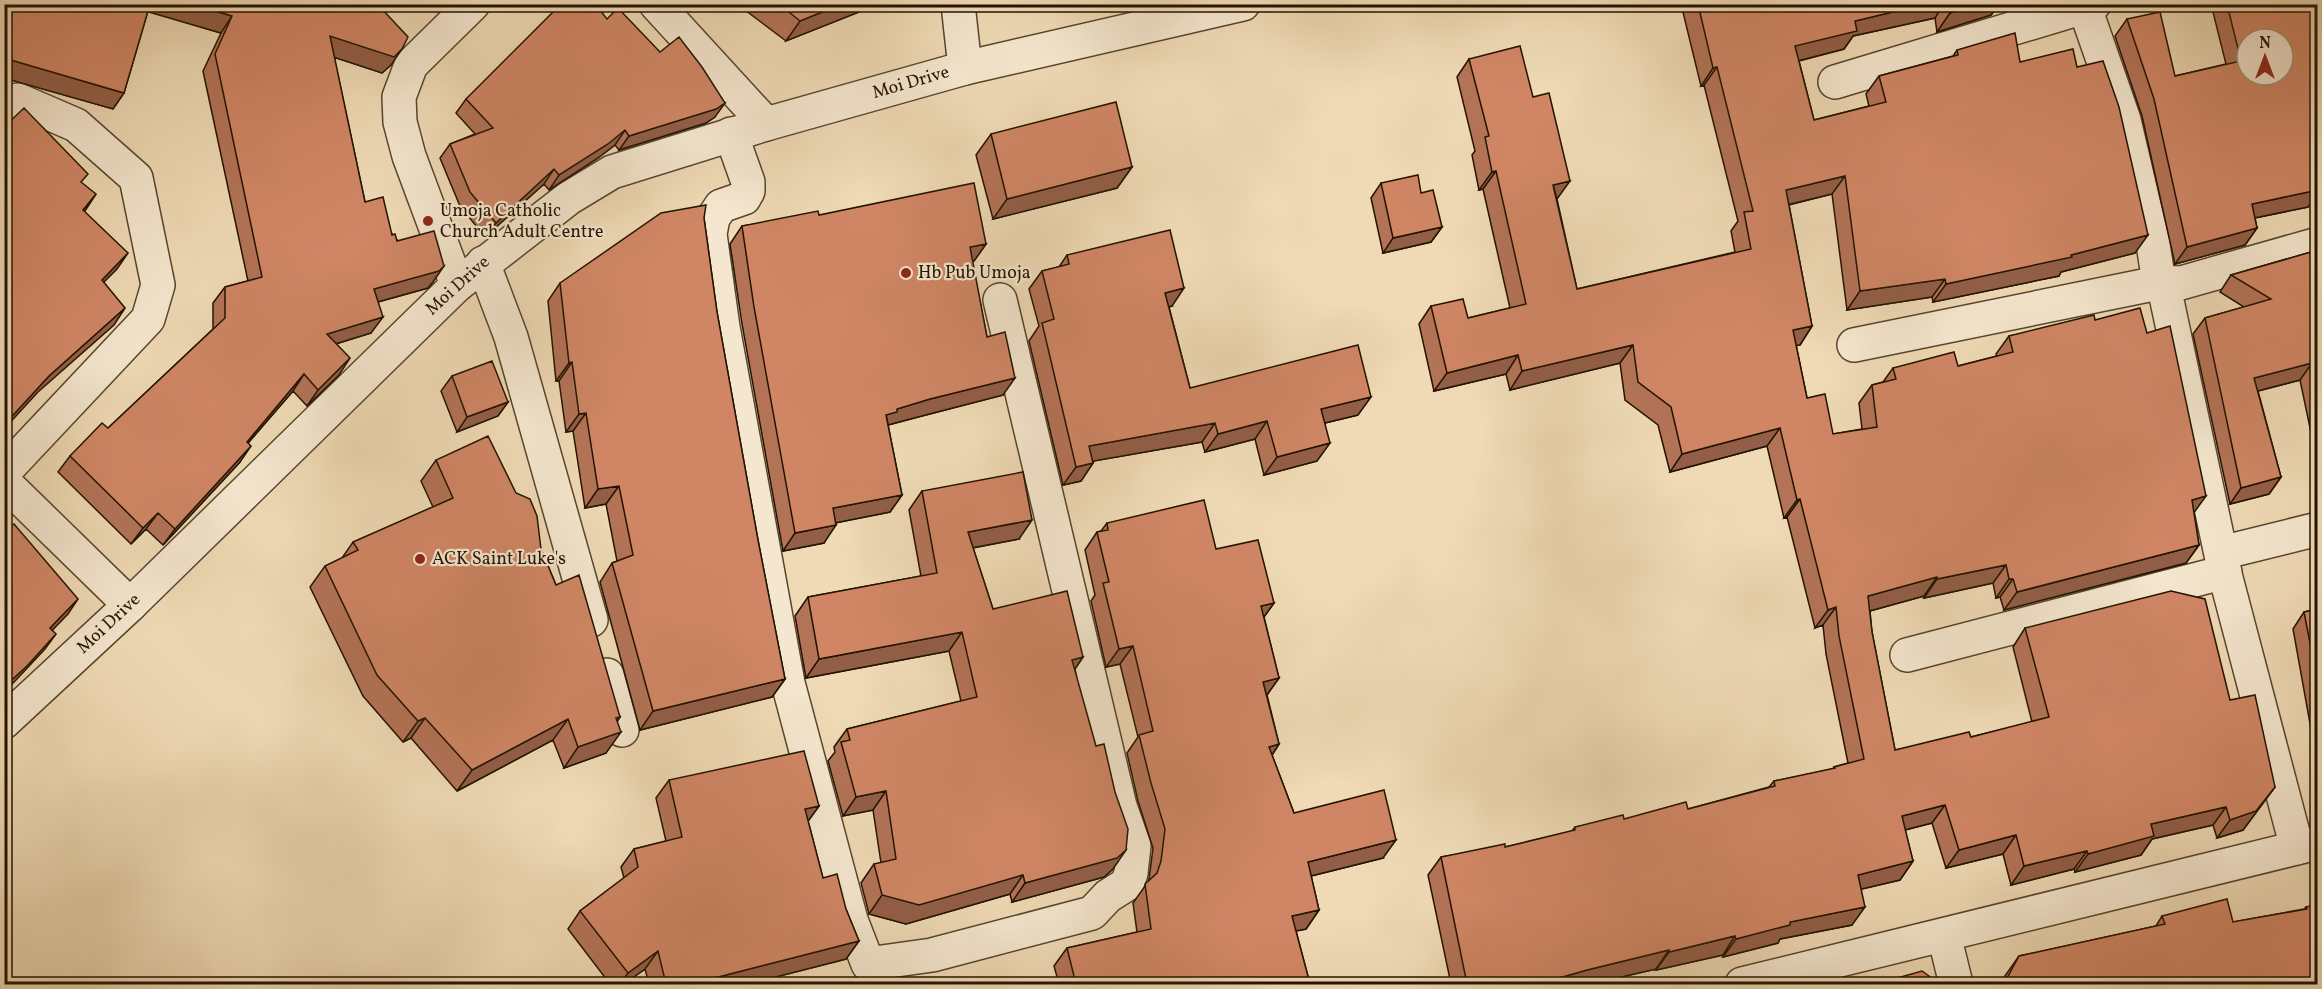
<svg xmlns="http://www.w3.org/2000/svg" width="2322" height="989" font-family="Vollkorn,serif">
	<style>
		.lines { fill: none; stroke-linecap: round; stroke-linejoin: round }
		.minor-casing { stroke: #56452d; stroke-width: 36 }
		.tertiary-casing { stroke: #56452d; stroke-width: 36 }
		.minor { stroke: #f5e7cf; stroke-width: 33 }
		.tertiary { stroke: #f5e7cf; stroke-width: 33 }
		.wall { fill: #b37357; stroke: #231300; stroke-width: 1.5 }
		.shaded-wall { fill: #925e47; stroke: #231300; stroke-width: 1.5 }
		.building { fill: #d08665; stroke: #231300; stroke-width: 1.5; fill-rule: evenodd }
		.poi-dot { fill: #8f2418; stroke: #f5e7cf; stroke-width: 2 }
		.labels { text-anchor: middle; dominant-baseline: central; stroke-width: 4.5; stroke-linejoin: round; paint-order: stroke }
		.street-label { font-size: 18px; fill: #231300; stroke: #f5e7cf }
		.poi-label { font-size: 18px; fill: #231300; stroke: #f5e7cf; text-anchor: start }
	</style>
	<rect width="100%" height="100%" fill="#efdab5"/>
	<filter id="stains"><feTurbulence type="fractalNoise" baseFrequency=".00333" numOctaves="4"/><feColorMatrix values="0 0 0 0 .2 0 0 0 0 .09 0 0 0 0 .02 0 0 0 .5 -.17"/></filter>
	<radialGradient id="worn" r=".72"><stop offset=".6" stop-color="#630" stop-opacity="0"/><stop offset="1" stop-color="#630" stop-opacity=".3"/></radialGradient>
	<g class="lines">
		<!-- minor casing -->
		<g class="minor-casing">
			<path id="minor" d="M656,4L766,124
				M958,4L965,68
				M2085,8L2124,120L2153,244L2158,276L2163,282L2226,578L2297,848
				M1835,82L2094,4
				M4,103L18,100L76,125L136,178L158,285L148,319L4,472
				M731,134L748,182V191L744,198L721,206L713,218L710,234L723,327L788,683L851,920L868,964L932,955L1092,913L1108,896L1127,884L1131,873L1134,846L1120,806L1000,300
				M483,263L511,337L591,620
				M457,285L409,156L400,122L399,97L411,65L473,4
				M1854,345L2163,282L2181,283L2318,244
				M4,482L130,605
				M2221,553L2318,529
				M1907,655L2225,572
				M607,675L622,730
				M1944,935L1956,984
				M1742,984L2317,843"/>
		</g>
		<!-- tertiary casing -->
		<g class="tertiary-casing">
			<path id="tertiary" d="M4,722L130,605L457,285L569,198L612,172L766,124L965,68L1243,4"/>
		</g>
		<!-- minor -->
		<use href="#minor" class="minor"/>
		<!-- tertiary -->
		<use href="#tertiary" class="tertiary"/>
	</g>
	<!-- wall -->
	<path class="wall" d="M4,4L384,12L391,65L382,73L334,57L365,202L433,282L428,288L378,302L371,333L336,344L339,375L307,406L293,391L248,443L240,462L163,545L146,529L131,544L58,472L70,456L108,428L213,329V303L225,287L248,281L203,71L221,33L148,11L124,93L113,109L4,78Z
		M433,4H445L439,10Z
		M737,4H879L786,41Z
		M1681,4H1999L1991,15L1937,32L1935,18L1853,36L1844,49L1799,61L1814,120L1869,106L1866,94L1879,76L1953,56L1957,50L2020,62L2077,67L2135,253L2061,272L2059,276L1933,302L1932,297L1847,310L1832,194L1789,205L1812,326L1800,345H1796L1807,398L1833,434L1862,429L1859,403L1872,385L1883,382L1893,368L1958,366L1997,356L1996,354L2009,336L2095,320L2194,513L2199,545L2186,563L2004,610L2000,597L1996,598L1993,583L1924,598V596L1870,611L1872,632L1895,750L1971,737L2032,722L2013,647L2025,628L2230,700L2275,787L2243,830L2217,838L2213,825L2152,839L2141,855L2075,872L2074,869L2011,885L2003,854L1946,868L1932,823L1905,830L1913,861L1900,880L1861,889L1852,925L1780,939L1778,943L1723,957V955L1656,970V969L1591,984H1451L1428,875L1441,857L1505,847L1572,831L1575,827L1688,809L1769,787L1774,781L1833,769L1834,767L1848,763L1826,654L1823,625L1815,628L1787,517L1784,518L1767,446L1670,472L1658,425L1625,400L1620,363L1510,390L1506,374L1434,391L1419,324L1431,306L1468,318L1510,308L1483,189L1479,190L1472,155L1475,151L1457,77L1469,59L1557,199L1577,289L1735,252L1731,231L1738,221L1704,85L1701,86Z
		M2211,4H2318V194L2308,207L2255,218L2257,228L2245,245L2175,264L2142,116L2115,36L2127,19L2175,76L2226,64Z
		M607,19L715,117L706,123L619,150L615,145L598,158L549,190L544,184L485,237L460,206L440,158L450,144L475,134L456,113L466,99Z
		M991,134L1132,167L1117,188L993,219L976,155Z
		M1381,183L1421,193L1442,227L1431,242L1383,253L1371,198Z
		M819,215L986,244L974,261L972,262L987,337L1003,395L918,417L888,425L902,495L890,512L835,523L824,543L783,551L742,324L730,244L742,226Z
		M704,218L717,312L758,540L785,679L772,697L640,730L600,582L612,563L617,561L606,504L585,508L573,431L566,432L559,381H556L548,301L560,283Z
		M2318,250V466L2300,380L2258,391L2281,477L2269,494L2230,504L2193,334L2205,318L2244,307L2220,292L2231,275Z
		M1067,255L1172,306L1169,307L1190,388L1358,415L1325,423L1317,461L1264,475L1255,439L1205,452L1202,442L1093,461V463L1081,481L1063,485L1029,341L1039,326L1029,289L1042,271L1059,267Z
		M452,376L508,402L498,416L457,432L441,391Z
		M436,460L541,549L556,585L620,717L617,722L606,753L564,768L553,740L457,791L411,738L403,742L363,696L310,587L325,566L342,558L353,542L433,507L421,481Z
		M922,491L1019,539L973,548L993,609L1083,657L1075,669L1113,869L1104,877L1012,902L1010,894L906,924L869,914L861,883L874,864L881,863L873,810L843,816L828,761L835,752L834,747L847,729L961,701L949,651L806,678L795,616L808,597L921,576L909,510Z
		M1107,523L1216,549L1274,603L1264,617L1279,678L1267,695L1279,744L1272,755L1294,813L1383,858L1311,876L1319,910L1306,929L1296,931L1310,984H1059L1054,966L1067,948L1137,932L1133,903L1148,882L1149,879L1153,848L1138,801L1127,753L1138,737L1120,664L1106,667L1091,601L1095,595L1085,550L1097,532L1101,531Z
		M2318,609V768L2293,629L2304,612Z
		M669,780L819,806L808,821L823,878L846,909L859,941L846,959L748,984H649L645,969L624,984H610L568,929L580,911L624,878L621,867L634,849L666,841L656,798Z
		M2306,907L2318,984H2000L2005,976L2019,956L2156,926L2162,916L2233,922L2304,909Z"/>
	<!-- shaded-wall -->
	<path class="shaded-wall" d="M145,4H192L232,16L221,33L142,10Z
		M385,4H392L369,25L381,8Z
		M842,4H879L786,41L800,21Z
		M1926,4H1944L1935,18L1853,36L1844,49L1782,65L1795,46L1855,21Z
		M1979,4H1999L1991,15L1937,32L1950,13Z
		M330,36L402,49L391,65L382,73L318,52Z
		M4,58L124,93L113,109L4,78Z
		M1717,67L1704,85L1701,86L1713,68Z
		M725,103L715,117L706,123L619,150L629,136Z
		M625,130L615,145L598,158L549,190L559,175Z
		M1132,167L1117,188L993,219L1007,199Z
		M554,169L544,184L485,237L496,223Z
		M1496,171L1483,189L1479,190L1492,172Z
		M1845,176L1832,194L1774,208L1786,190Z
		M1570,181L1557,199L1553,185Z
		M2318,190V194L2308,207L2240,221L2252,204Z
		M96,194L85,211L71,226L83,210Z
		M1442,227L1431,242L1383,253L1393,238Z
		M2257,228L2245,245L2175,264L2187,247Z
		M2148,235L2135,253L2061,272L2059,276L1933,302L1946,284L2071,255Z
		M986,244L974,261L958,264L970,247Z
		M128,253L117,269L90,296L102,280Z
		M444,266L433,282L428,288L363,306L374,289Z
		M1945,279L1932,297L1847,310L1860,291Z
		M1184,288L1172,306L1153,311L1165,293Z
		M125,308L114,325L38,392L4,429V425L49,376Z
		M383,317L371,333L315,350L327,334Z
		M1812,326L1800,345L1781,348L1793,330Z
		M1633,345L1620,363L1510,390L1522,371Z
		M1518,355L1506,374L1434,391L1447,373Z
		M350,358L339,375L307,406L318,390Z
		M572,362L559,381H556L569,363Z
		M2312,363L2300,380L2242,395L2254,378Z
		M304,374L293,391L235,458L247,442Z
		M1015,378L1003,395L918,417L888,425L886,415L897,409L930,399Z
		M1371,397L1358,415L1308,427L1321,409Z
		M508,402L498,416L457,432L467,417Z
		M586,413L573,431L566,432L579,414Z
		M1267,421L1255,439L1205,452L1218,434Z
		M1215,423L1202,442L1077,464L1089,446Z
		M1780,428L1767,446L1670,472L1682,454Z
		M1330,443L1317,461L1264,475L1277,457Z
		M251,446L240,462L163,545L175,529Z
		M1093,463L1081,481L1063,485L1076,467Z
		M2281,477L2269,494L2230,504L2241,488Z
		M619,486L606,504L585,508L598,489Z
		M902,495L890,512L820,526L833,508Z
		M2206,496L2193,514L2192,500Z
		M1800,499L1787,517L1784,518L1797,500Z
		M158,513L146,529L131,544L143,528Z
		M1032,520L1019,539L955,551L968,532Z
		M836,525L824,543L783,551L795,533Z
		M2199,545L2186,563L2004,610L2017,592Z
		M2006,565L1993,583L1924,598L1937,579Z
		M1937,577L1924,596L1855,615L1868,596Z
		M2009,579H2013L2000,597L1996,598Z
		M78,599L68,614L40,643L50,628Z
		M1274,603L1261,621V606Z
		M1836,607L1823,625L1815,628L1828,610Z
		M962,632L949,651L806,678L819,659Z
		M56,634L45,649L16,680L4,692V687Z
		M1133,646L1120,664L1106,667L1119,649Z
		M1083,657L1070,676L1072,660Z
		M1279,678L1266,696L1263,682Z
		M785,679L772,697L640,730L653,711Z
		M620,717L607,736L621,732L606,753L564,768L578,747L616,718Z
		M425,718L411,738L403,742L418,721Z
		M568,719L553,740L457,791L472,770Z
		M1279,744L1267,763L1269,747Z
		M2275,787L2243,830L2217,838L2230,820Z
		M886,791L873,810L843,816L856,797Z
		M1945,805L1932,823L1889,834L1902,816Z
		M819,806L806,824L805,809Z
		M2226,807L2213,825L2152,839L2141,855L2075,872L2088,854L2151,824Z
		M2016,835L2003,854L1946,868L1959,850Z
		M1396,840L1383,858L1295,880L1308,862Z
		M1126,850L1113,869L1104,877L1012,902L1025,883Z
		M2087,851L2074,869L2011,885L2024,866Z
		M1913,861L1900,880L1845,893L1858,875Z
		M1023,875L1010,894L906,924L869,914L882,895Z
		M1865,907L1852,925L1780,939L1778,943L1723,957L1736,939L1790,922Z
		M1319,910L1306,929L1280,934L1292,916Z
		M1735,936L1723,955L1656,970L1669,952Z
		M859,941L846,959L748,984H691Z
		M1669,950L1656,969L1591,984H1538L1587,970Z
		M658,951L645,969L624,984H620L628,973Z"/>
	<!-- building -->
	<path class="building" d="M4,4H150L124,93L4,58Z
		M192,4H385L381,8L408,37L402,49L394,57L330,36L365,202L383,197L392,235L395,234L397,241L434,231L444,266L439,271L374,289L383,317L327,334L350,358L318,390L304,374L247,442L251,446L175,529L158,513L143,528L70,456L102,423L108,428L225,318V287L262,277L215,54L232,16Z
		M561,4H595L607,19L618,8L660,52L679,37L702,67L725,103L716,109L629,136L625,130L608,144L559,175L554,169L496,223L470,192L450,144L493,128L466,99Z
		M779,4H842L800,21Z
		M1698,4H1926L1855,21L1857,31L1795,46L1814,120L1886,102L1879,76L1958,55L1957,50L2015,33L2020,62L2073,49L2077,67L2103,61L2119,107L2148,235L2071,255L2072,257L1946,284L1945,279L1860,291L1845,176L1786,190L1812,326L1793,330L1807,398L1825,394L1833,434L1877,427L1872,385L1896,379L1893,368L1954,352L1958,366L2013,352L2009,336L2094,315L2095,320L2140,308L2147,333L2170,326L2206,496L2192,500L2199,545L2017,592L2013,579H2009L2006,565L1937,579V577L1868,596L1872,632L1895,750L1969,732L1971,737L2049,717L2025,628L2171,591L2205,599L2230,700L2255,695L2275,787L2256,811L2230,820L2226,807L2151,824L2154,836L2088,854L2087,851L2024,866L2016,835L1959,850L1945,805L1902,816L1913,861L1858,875L1865,907L1790,922V925L1736,939L1735,936L1669,952V950L1587,970L1538,984H1467L1441,857L1505,844V847L1575,830V827L1623,815L1624,819L1686,802L1688,809L1775,786L1774,781L1835,768L1834,767L1864,759L1839,636L1836,607L1828,610L1800,499L1797,500L1780,428L1682,454L1671,407L1638,382L1633,345L1522,371L1518,355L1447,373L1431,306L1463,299L1468,318L1526,304L1496,171L1492,172L1485,137L1489,136L1469,59L1520,46L1533,97L1549,93L1570,181L1553,185L1577,289L1751,249L1744,212L1753,211L1717,67L1713,68Z
		M1948,4H1979L1950,13Z
		M2227,4H2318V172H2316L2318,177V190L2252,204L2257,228L2187,247L2154,99L2127,19L2160,12L2175,76L2241,61ZM2247,39H2283V75H2247Z
		M1116,102L1132,167L1007,199L991,134Z
		M24,108L88,174L81,182L96,194L83,210L128,253L102,280L125,308L49,376L4,425V127Z
		M1418,175L1421,193L1433,190L1442,227L1393,238L1381,183Z
		M974,183L986,244L970,247L987,337L1005,332L1015,378L930,399L897,409V412L886,415L902,495L833,508L836,525L795,533L754,307L742,226L818,211L819,215Z
		M706,205L704,218L717,312L758,540L785,679L653,711L612,563L633,555L619,486L598,489L586,413L579,414L572,362L569,363L560,283L661,213Z
		M1170,230L1184,288L1165,293L1190,388L1358,345L1371,397L1321,409L1330,443L1277,457L1267,421L1218,434L1215,423L1089,446L1093,463L1076,467L1042,323L1054,319L1042,271L1069,264L1067,255Z
		M2318,250V392L2312,363L2254,378L2281,477L2241,488L2205,318L2271,299L2231,275Z
		M492,361L508,402L467,417L452,376Z
		M488,436L516,493L530,499L537,516L541,549L556,585L579,575L620,717L616,718L621,732L578,747L568,719L472,770L425,718L418,721L377,675L325,566L358,550L353,542L453,498L436,460Z
		M1023,472L1032,520L968,532L993,609L1067,591L1083,657L1072,660L1096,746L1104,744L1115,792L1128,829L1126,850L1117,858L1025,883L1023,875L919,905L882,895L874,864L896,859L886,791L856,797L841,742L850,740L847,729L977,697L962,632L819,659L808,597L937,573L922,491Z
		M1204,500L1216,549L1258,540L1274,603L1261,606L1279,678L1263,682L1279,744L1269,747L1294,813L1384,790L1396,840L1308,862L1319,910L1292,916L1310,984H1076L1067,948L1151,929L1145,884L1157,873L1161,861L1165,829L1151,783L1139,735L1153,731L1133,646L1119,649L1103,583L1109,582L1097,532L1108,530L1107,523Z
		M14,524L78,599L50,628L56,634L27,666L4,687V531Z
		M2318,609V685L2304,612Z
		M804,751L819,806L805,809L823,878L837,874L846,909L859,941L691,984H666L658,951L628,973L580,911L638,867L634,849L682,837L669,780Z
		M2227,899L2233,922L2307,909L2306,907L2318,904V984H2004L2019,956L2165,924L2162,916Z
		M1922,971L1940,984H1891L1890,980Z"/>
	<!-- markers -->
	<g class="poi-dot">
		<circle cx="428" cy="221" r="6"/>
		<circle cx="906" cy="273" r="6"/>
		<circle cx="420" cy="559" r="6"/>
	</g>
	<g class="labels">
		<!-- street labels -->
		<g class="street-label">
			<text transform="translate(911 83) rotate(-16)">Moi Drive</text>
			<text transform="translate(458 286) rotate(-42)">Moi Drive</text>
			<text transform="translate(109 624) rotate(-43)">Moi Drive</text>
		</g>
		<!-- poi labels -->
		<g class="poi-label">
			<text x="440" y="211">Umoja Catholic<tspan x="440" dy="21">Church Adult Centre</tspan></text>
			<text x="918" y="273">Hb Pub Umoja</text>
			<text x="432" y="559">ACK Saint Luke's</text>
		</g>
	</g>
	<!-- margin -->
	<rect width="2322" height="989" fill="none" stroke="#efdab5" stroke-width="24"/>
	<rect x="6" y="6" width="2310" height="977" fill="none" stroke="#231300" stroke-width="3"/>
	<rect x="12" y="12" width="2298" height="965" fill="none" stroke="#231300" stroke-width="1.5"/>
	<!-- north arrow -->
	<g transform="translate(2265 57)"><circle r="28" fill="#f5e7cf" stroke="#a1927c" stroke-width="1.5"/>
	<path d="M0-4.5L10 22L0 15L-10 22Z" fill="#8f2418"/>
	<text y="-9" font-size="16" font-weight="bold" text-anchor="middle" fill="#231300">N</text>
	</g>
	<rect width="100%" height="100%" filter="url(#stains)"/>
	<rect width="100%" height="100%" fill="url(#worn)"/>
</svg>
